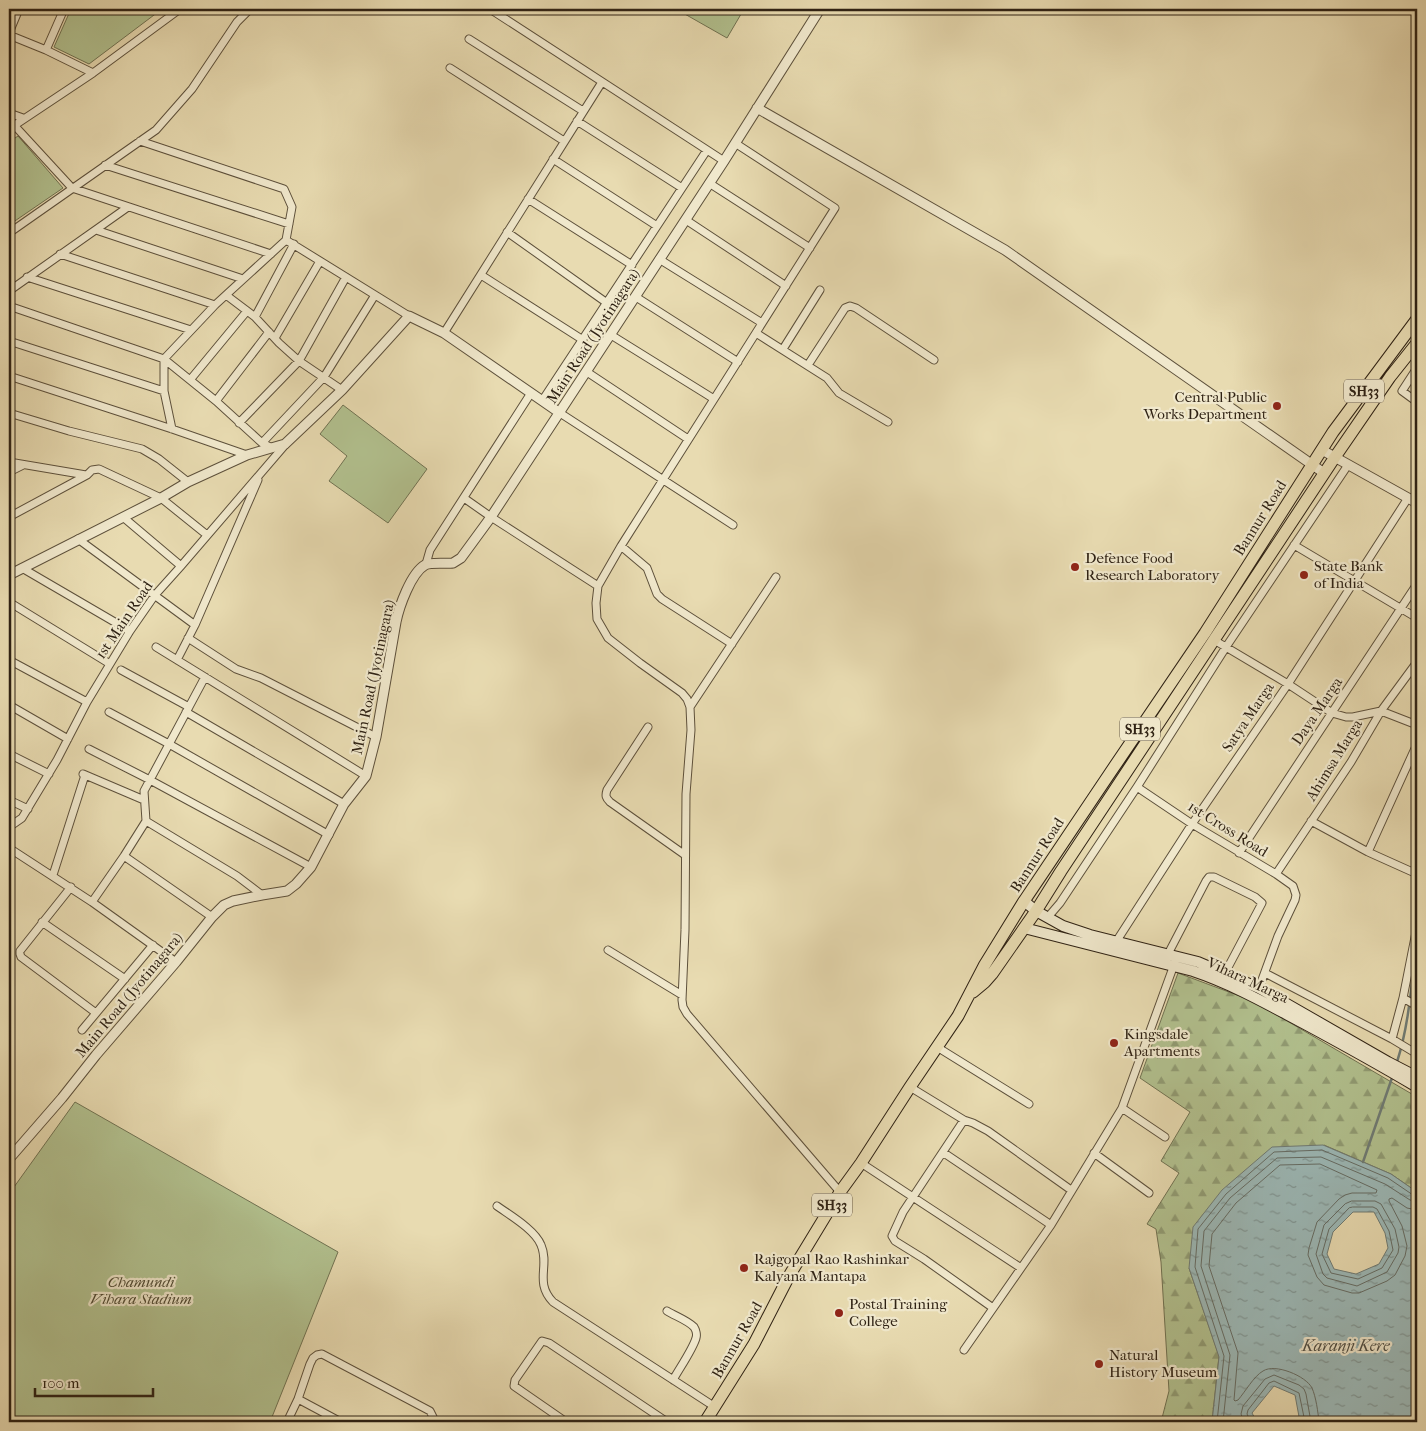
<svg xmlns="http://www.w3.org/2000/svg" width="1426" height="1431" font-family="'IM FELL French Canon',serif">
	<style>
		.forest { fill: url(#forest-firs); stroke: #707252 }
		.park { fill: #b2c18f; stroke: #707252 }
		.water { fill: url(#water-ripples); stroke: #707c75; fill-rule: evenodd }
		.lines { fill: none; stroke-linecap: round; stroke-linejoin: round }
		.shore { stroke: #666d65; stroke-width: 1 }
		.stream { stroke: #707c75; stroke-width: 2.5 }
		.minor-casing { stroke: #5d503b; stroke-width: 9 }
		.tertiary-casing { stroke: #5d503b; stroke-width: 11 }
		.secondary-casing { stroke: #2f2214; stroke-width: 12 }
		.primary-casing { stroke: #2f2214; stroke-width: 13 }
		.minor { stroke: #f0e8cc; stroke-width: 7 }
		.tertiary { stroke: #f0e8cc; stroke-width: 9 }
		.secondary { stroke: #f0e8cc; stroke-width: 10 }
		.primary { stroke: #e8dbb1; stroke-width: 11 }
		.poi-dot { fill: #8f2418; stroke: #f0e8cc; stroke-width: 2 }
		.labels { text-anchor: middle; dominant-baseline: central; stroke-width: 4.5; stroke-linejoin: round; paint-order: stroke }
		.shield { fill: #f0e8cc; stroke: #695d4b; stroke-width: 1 }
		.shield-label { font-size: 14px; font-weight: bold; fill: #2f2214 }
		.street-label { font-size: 15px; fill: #2f2214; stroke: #f0e8cc }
		.poi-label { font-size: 15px; fill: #2f2214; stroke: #f0e8cc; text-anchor: start }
		.park-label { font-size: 15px; font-style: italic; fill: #504a33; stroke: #f0e8cc }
		.water-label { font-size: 16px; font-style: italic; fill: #504f45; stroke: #f0e8cc }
	</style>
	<defs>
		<pattern id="forest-firs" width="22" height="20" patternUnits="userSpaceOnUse" patternTransform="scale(1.25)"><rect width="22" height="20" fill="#b2c18f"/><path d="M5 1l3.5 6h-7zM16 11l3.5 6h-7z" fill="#919c74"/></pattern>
		<pattern id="water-ripples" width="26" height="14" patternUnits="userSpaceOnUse" patternTransform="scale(1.25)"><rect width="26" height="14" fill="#9cb8b6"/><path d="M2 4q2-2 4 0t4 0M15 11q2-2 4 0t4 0" fill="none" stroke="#809593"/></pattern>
	</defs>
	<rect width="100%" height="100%" fill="#e8dbb1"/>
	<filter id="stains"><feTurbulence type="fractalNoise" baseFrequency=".004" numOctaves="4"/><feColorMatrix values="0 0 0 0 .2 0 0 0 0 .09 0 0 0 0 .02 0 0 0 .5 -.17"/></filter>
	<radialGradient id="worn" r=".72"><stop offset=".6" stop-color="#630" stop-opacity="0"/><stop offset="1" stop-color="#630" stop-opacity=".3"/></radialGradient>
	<!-- forest -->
	<path class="forest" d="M1178,973L1253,1001L1417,1097V1192L1391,1174L1324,1145L1189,1268L1219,1356L1212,1422H1161L1169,1391L1161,1262L1156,1229L1147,1224L1179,1173L1161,1161L1190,1112L1140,1078Z"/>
	<!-- park -->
	<path class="park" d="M71,9H162L89,64L54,47Z
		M685,9H744L727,38L683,13Z
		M18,136L63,188L9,225V142Z
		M343,405L427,469L388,523L329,481L347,456L320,434Z
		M75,1102L338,1252L270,1422H9V1194Z"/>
	<!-- water -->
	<path class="water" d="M1323,1145L1391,1174L1417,1192V1422H1300L1295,1395L1274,1386L1252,1413L1257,1422H1212L1219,1357L1189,1268L1193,1227L1222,1190L1272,1147ZM1353,1212H1374L1385,1233L1388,1248L1379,1264L1356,1274L1334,1269L1327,1254L1333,1232Z"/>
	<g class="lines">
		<!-- shore -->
		<path class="shore" d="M1352,1201H1375L1381,1204L1395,1229L1399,1247L1398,1253L1387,1272L1357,1286L1327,1278L1323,1274L1316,1254L1324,1225L1345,1204Z
			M1353,1207H1373L1377,1209L1389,1231L1393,1250L1382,1268L1358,1279L1331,1273L1322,1254L1329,1229L1349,1208Z
			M1217,1422L1224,1356L1195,1267L1198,1229L1226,1194L1274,1152L1322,1150L1388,1178L1413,1195L1417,1196
			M1223,1422L1230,1355L1201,1266L1204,1231L1230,1198L1277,1158L1321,1157L1385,1184L1410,1200L1417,1202
			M1244,1422L1241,1414L1243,1406L1265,1379L1274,1375L1299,1385L1304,1389L1306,1394L1311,1422
			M1251,1422L1247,1414L1248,1410L1269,1383L1274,1381L1299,1393L1305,1422
			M1319,1422C1318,1412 1316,1397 1312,1388C1306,1376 1275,1363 1263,1371C1254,1376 1245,1392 1238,1400L1235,1401L1234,1400L1238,1353L1209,1266L1212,1234L1236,1203L1280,1165L1320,1164L1377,1190L1376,1193H1352L1345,1195L1339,1199L1317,1222L1309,1248L1308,1255L1317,1277L1324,1285L1352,1293H1359L1387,1281L1395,1275L1405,1256L1407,1246L1402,1226L1389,1201V1199L1392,1198L1407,1208L1417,1210"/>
		<!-- stream -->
		<path class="stream" d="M1397,1062C1408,1028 1411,991 1415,955
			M1363,1162L1393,1075"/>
		<!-- minor casing -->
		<g class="minor-casing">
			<path id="minor" d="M490,9L724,161
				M9,33L19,9
				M9,35L46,50L93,73
				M469,39L583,111
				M46,50L64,9
				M450,68L564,141
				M9,113L23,118
				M577,121L682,188
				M14,125L72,188L271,254
				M9,129L93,73L180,9
				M140,141L284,189L292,207L286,240L215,305L164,359V391L172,429
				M735,143L835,208L621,546L598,586L596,603L597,619L608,638L640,663L682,693L687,699L690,707L691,730L686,794L685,930L682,1000L683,1007L687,1014L840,1192
				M553,159L657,226
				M105,165L289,224
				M709,183L810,248
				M528,199L632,265
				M686,220L786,286
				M96,230L243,279
				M507,232L607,303
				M9,233L156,130L192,89L237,22L250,9
				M286,240L409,316
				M60,254L215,305
				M659,259L762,323
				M481,275L583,340
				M27,277L191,330
				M9,291L128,207
				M226,295L255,317L279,343L299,361L342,390
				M636,297L738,362
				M9,306L164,359L216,401L262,443L272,448
				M255,317L294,244
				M444,333L602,82
				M756,333L827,378L839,393L888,422
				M611,335L714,399
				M275,338L320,261
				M9,341L164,391
				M783,349L820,290
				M808,365L845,308L850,306L856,308L934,360
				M1417,368L1402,391L1417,402
				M587,372L688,439
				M9,376L172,429L247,455
				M190,380L247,311
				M216,401L269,332
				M542,401L707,150
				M9,413L69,431L142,449L159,459L188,482
				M560,413L733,525
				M239,423L299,361L346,277
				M262,443L324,377L375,295
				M9,462L86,475
				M9,472L23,465
				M464,498L491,517L598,586
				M9,517L87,475L92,470L99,469L161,498L207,535
				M123,517L181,566
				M78,539L195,625
				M1294,545L1417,618
				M621,546L647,568L657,594L662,599L732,644
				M426,564L430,550L531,393
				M22,568L130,631
				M9,602L110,664
				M188,638L236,669L261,678L376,737
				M1214,640L1288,684L1332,713L1346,717H1353L1381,711L1417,725
				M156,647L366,776
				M9,660L87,702
				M177,660L195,625L258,480
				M121,670L189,707
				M9,705L68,739
				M690,707L776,577
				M109,712L169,744L329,835
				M186,712L344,804
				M648,727L607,790C605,796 606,798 610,802L685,855
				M89,749L150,780L311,867
				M9,754L49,774
				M83,774L144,800
				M1137,787L1192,824L1276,874L1293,886L1296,895L1295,900L1278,936L1259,988
				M9,800L28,809
				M146,821L237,876L262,895
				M1311,821L1368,852L1417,874
				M9,827L22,818L57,760L87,702L130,631L155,595L181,566L285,445
				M9,848L92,902L176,962
				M1368,852L1417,744
				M1239,853L1417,584
				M124,856L212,917
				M1276,874L1351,762L1381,711L1417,662
				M53,875L85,775
				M71,887L20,951V954L21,957L96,1013
				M92,902L124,856L146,821L144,791L205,677
				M1048,917L1060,903L1137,787L1226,647L1348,465
				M42,922L125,979
				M1114,945L1192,824L1288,684L1408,498
				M608,950L682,995
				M1168,954L1206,881L1209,877H1214L1255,897L1262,903L1225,973
				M1265,973L1392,1039L1417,1054
				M1403,998L1417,1006
				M82,1030L153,945
				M1392,1039L1403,998L1417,927
				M937,1047L1029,1104
				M910,1087L964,1120L973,1123L988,1131L1071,1190
				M1122,1108L1165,1137
				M964,1120L903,1212L892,1236L895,1241L924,1259L993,1308
				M944,1153L1051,1225
				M1094,1153L1149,1193
				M861,1163L1021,1268
				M497,1206C511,1216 535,1230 541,1245C550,1266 534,1282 553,1302L715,1407
				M667,1311C675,1316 687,1320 694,1327C696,1330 697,1335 696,1338C693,1349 679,1369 673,1380
				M964,1350L1051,1225L1122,1108L1175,962
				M298,1399L341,1422
				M287,1422L298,1399L310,1364L313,1358L317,1355L322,1354L430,1411L433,1417L432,1422
				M566,1422L514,1386L515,1380L542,1341L549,1343L667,1422"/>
		</g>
		<!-- tertiary casing -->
		<g class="tertiary-casing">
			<path id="tertiary" d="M757,108L1005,250L1324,473
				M1322,450L1417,503
				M9,575L161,498L188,482L247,455L285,444L342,390L409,316L444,333L560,413
				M9,1159L62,1098L96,1055L176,962L212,917L224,905L233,901L262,895L287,891L296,884L311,867L344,804L366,776L376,737L396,622C399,607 411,573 425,565C430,562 446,564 453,563L461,558L491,517L724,161L820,9"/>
		</g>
		<!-- secondary casing -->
		<g class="secondary-casing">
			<path id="secondary" d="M1024,901L1036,911L1063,926L1090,935L1198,962L1259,988L1388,1062L1417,1077
				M1024,928L1193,971C1232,984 1267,1004 1303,1023C1342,1044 1380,1065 1417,1087"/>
		</g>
		<!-- primary casing -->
		<g class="primary-casing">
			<path id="primary" d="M973,992L985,982L992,974L1036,911L1061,871L1335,457L1390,377L1417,343
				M705,1422L754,1344L789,1276L840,1192L861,1163L910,1087L958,1016L984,966L1024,901L1110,773L1205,633L1333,432L1417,319"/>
		</g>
		<!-- minor -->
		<use href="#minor" class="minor"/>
		<!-- tertiary -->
		<use href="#tertiary" class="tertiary"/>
		<!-- secondary -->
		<use href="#secondary" class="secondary"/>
		<!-- primary -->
		<use href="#primary" class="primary"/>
	</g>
	<!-- markers -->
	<g class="poi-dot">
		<circle cx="1277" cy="406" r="5"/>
		<circle cx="1075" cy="567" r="5"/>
		<circle cx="1304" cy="575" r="5"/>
		<circle cx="1114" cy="1043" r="5"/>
		<circle cx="744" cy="1268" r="5"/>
		<circle cx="839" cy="1313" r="5"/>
		<circle cx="1099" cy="1364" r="5"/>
	</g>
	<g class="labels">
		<!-- shield labels -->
		<g class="shield">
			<rect x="1344" y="379.5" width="40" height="23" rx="4"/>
			<rect x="1120" y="717.5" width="40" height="23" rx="4"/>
			<rect x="812" y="1193.5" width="40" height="23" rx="4"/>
		</g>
		<g class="shield-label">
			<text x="1364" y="391">SH33</text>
			<text x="1140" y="729">SH33</text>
			<text x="832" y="1205">SH33</text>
		</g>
		<!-- street labels -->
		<g class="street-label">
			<text transform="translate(593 336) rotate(-57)">Main Road (Jyotinagara)</text>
			<text transform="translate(1260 518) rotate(-58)">Bannur Road</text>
			<text transform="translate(124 620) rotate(-56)">1st Main Road</text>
			<text transform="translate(373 677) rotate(-78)">Main Road (Jyotinagara)</text>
			<text transform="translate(1317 711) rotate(-56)">Daya Marga</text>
			<text transform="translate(1248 717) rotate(-56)">Satya Marga</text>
			<text transform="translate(1334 760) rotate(-58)">Ahimsa Marga</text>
			<text transform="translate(1228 829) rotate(32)">1st Cross Road</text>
			<text transform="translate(1037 855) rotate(-57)">Bannur Road</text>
			<text transform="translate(1248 980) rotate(25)">Vihara Marga</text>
			<text transform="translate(129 995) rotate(-50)">Main Road (Jyotinagara)</text>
			<text transform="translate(737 1340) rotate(-60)">Bannur Road</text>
		</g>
		<!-- poi labels -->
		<g class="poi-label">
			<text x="1267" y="397" text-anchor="end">Central Public<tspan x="1267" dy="17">Works Department</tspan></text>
			<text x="1085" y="558">Defence Food<tspan x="1085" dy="17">Research Laboratory</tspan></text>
			<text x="1314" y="566">State Bank<tspan x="1314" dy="17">of India</tspan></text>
			<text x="1124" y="1034">Kingsdale<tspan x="1124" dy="17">Apartments</tspan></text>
			<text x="754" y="1259">Rajgopal Rao Rashinkar<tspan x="754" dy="17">Kalyana Mantapa</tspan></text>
			<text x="849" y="1304">Postal Training<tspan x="849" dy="17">College</tspan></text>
			<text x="1109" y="1355">Natural<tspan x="1109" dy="17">History Museum</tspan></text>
		</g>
		<!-- park labels -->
		<g class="park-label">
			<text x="141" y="1282">Chamundi<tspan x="141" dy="17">Vihara Stadium</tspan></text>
		</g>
		<!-- water labels -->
		<g class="water-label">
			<text x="1346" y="1345">Karanji Kere</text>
		</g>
	</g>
	<!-- margin -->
	<rect width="1426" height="1431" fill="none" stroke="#e8dbb1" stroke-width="30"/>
	<rect x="10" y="10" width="1406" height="1411" fill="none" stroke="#2f2214" stroke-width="2.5"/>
	<rect x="15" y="15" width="1396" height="1401" fill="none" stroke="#2f2214"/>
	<!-- scale -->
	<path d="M35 1388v8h118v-8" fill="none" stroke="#2f2214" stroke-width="2.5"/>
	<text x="42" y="1388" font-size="15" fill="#2f2214" stroke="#f0e8cc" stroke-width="4" paint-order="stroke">100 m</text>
	<rect width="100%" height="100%" filter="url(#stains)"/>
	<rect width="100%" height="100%" fill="url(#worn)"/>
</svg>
